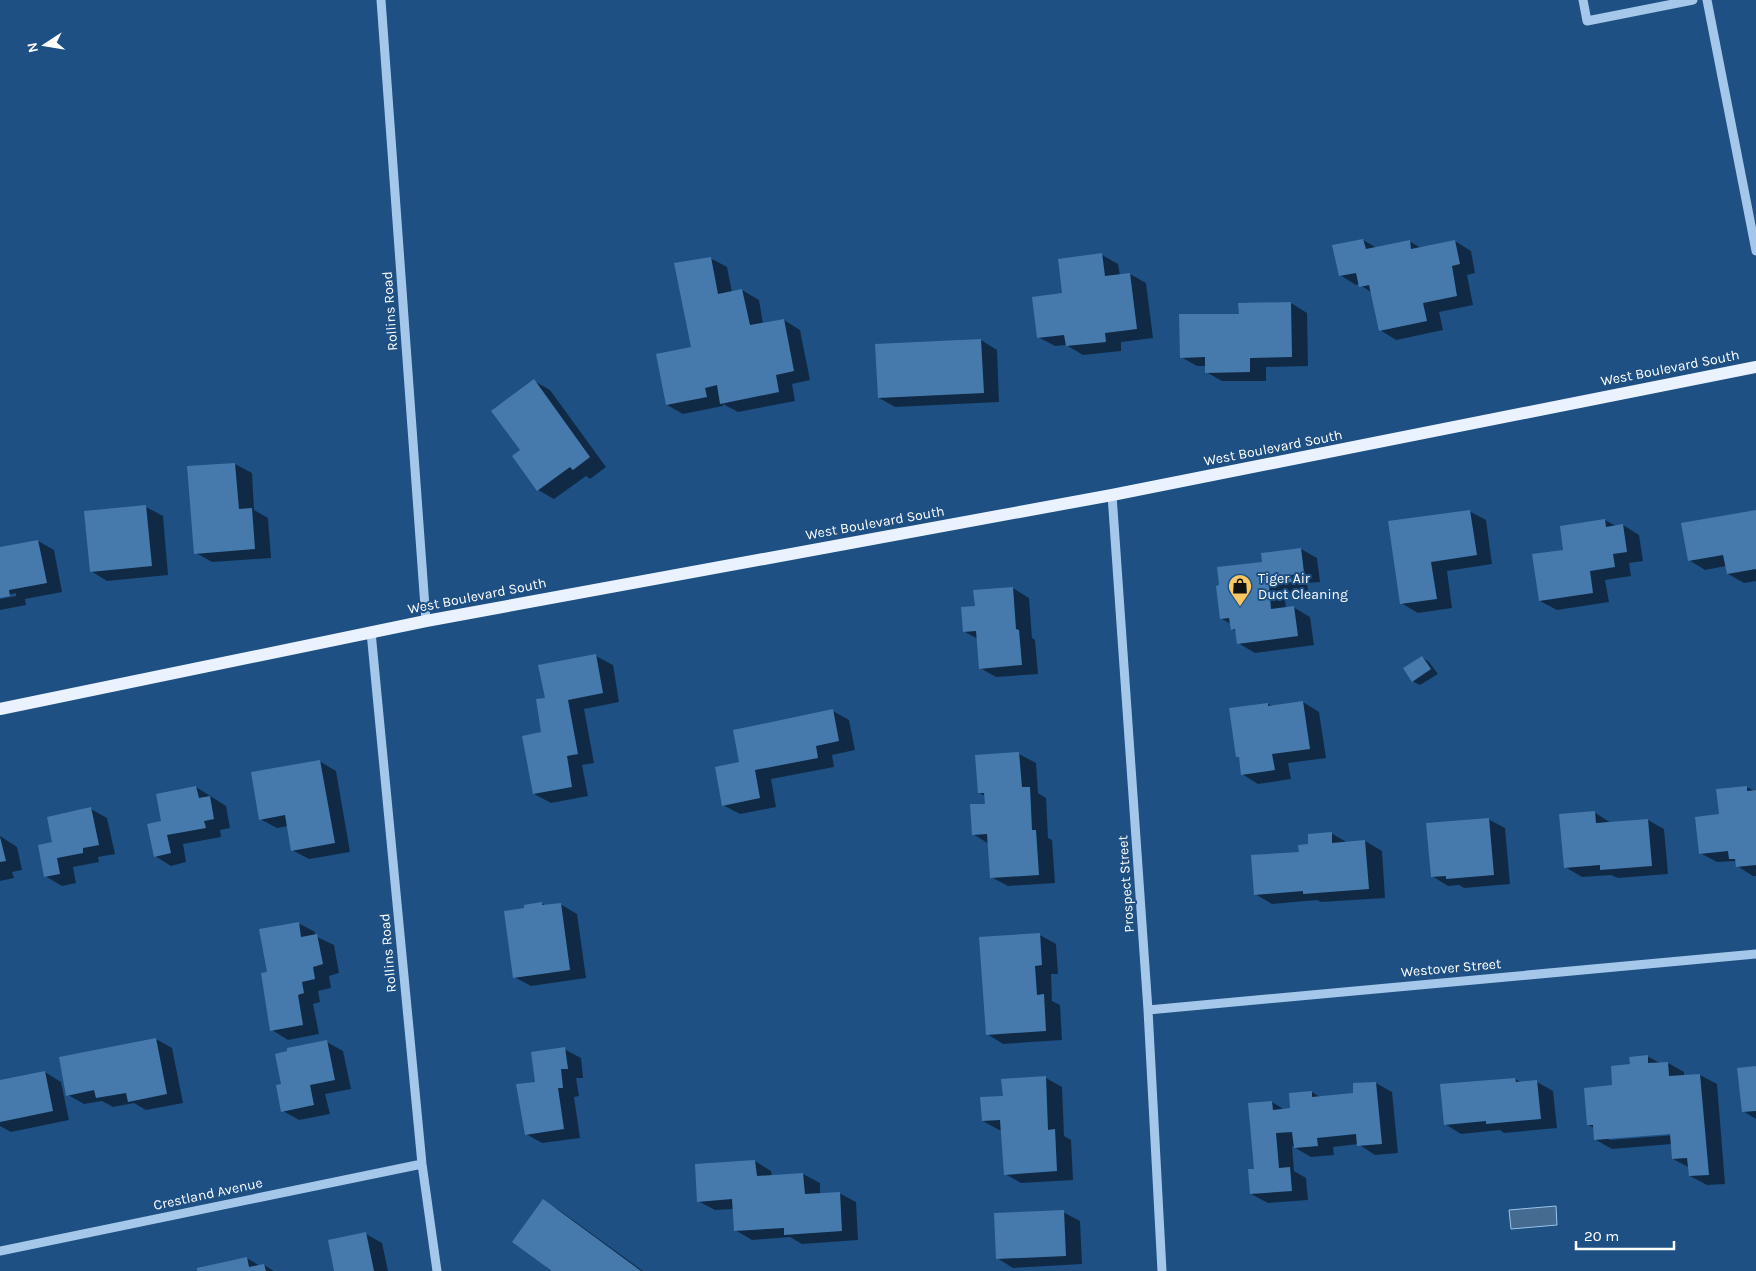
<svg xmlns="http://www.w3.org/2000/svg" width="1756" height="1271" font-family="Karla,sans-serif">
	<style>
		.water { fill: #466b90; stroke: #99c4ec }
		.shadow { fill: #0007; fill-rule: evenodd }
		.building { fill: #467aad }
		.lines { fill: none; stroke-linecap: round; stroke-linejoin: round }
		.minor { stroke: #a5c8ea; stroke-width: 9 }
		.major { stroke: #e9f2fe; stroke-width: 12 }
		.labels { text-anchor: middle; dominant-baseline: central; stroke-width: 4; stroke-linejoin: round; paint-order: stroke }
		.street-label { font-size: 14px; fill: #fff; stroke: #1e5084 }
		.poi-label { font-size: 14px; fill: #fff; stroke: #1e5084; text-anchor: start }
	</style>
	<rect width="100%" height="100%" fill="#1e5084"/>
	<!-- water -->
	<path class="water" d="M1556,1206L1557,1225L1511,1229L1509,1210Z"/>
	<!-- shadow -->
	<path class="shadow" d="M1363,240L1377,248L1409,241L1421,248L1455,241L1471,251L1475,273L1467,275L1473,305L1439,312L1443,330L1396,340L1380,330L1372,293L1359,284L1356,285L1340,275Z
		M1102,255L1118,264L1120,275L1130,274L1146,283L1153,338L1121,342V351L1083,355L1066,345L1055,346L1038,337L1063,294Z
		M710,258L727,267L732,292L742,290L759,300L763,324L784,320L800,330L810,380L792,384L795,401L738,412L723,404V406L683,414L667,405L692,348Z
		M1291,303L1307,313L1308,366L1266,367V381H1222L1206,372V366H1197L1181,357Z
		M981,340L997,350L999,402L895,407L879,398Z
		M534,381L550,390L606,467L590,479L586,476L554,499L538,490Z
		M235,464L252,473L254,510L268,518L271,558L212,562L196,553L189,467Z
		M146,507L163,516L168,575L107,581L91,571L85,512Z
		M1469,511L1486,520L1492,564L1447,571L1452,608L1418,613L1401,603L1389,522Z
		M1756,511V581L1744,583L1728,574L1726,566L1705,570L1689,560Z
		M1605,520L1616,526L1623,525L1639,535L1643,561L1629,563L1631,576L1605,580L1609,602L1557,610L1540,601L1564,551Z
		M38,541L54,550L62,592L25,599L26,605L0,610V599L16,596V593L0,597V549Z
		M1301,549L1317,558L1320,582L1307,583L1308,591L1284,594L1286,608L1293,607L1310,617L1314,645L1255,653L1238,643L1237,632L1232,629L1231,624L1222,619L1264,563Z
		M1013,588L1029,598L1032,638L1035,640L1038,674L996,677L980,668L978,639L965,632L976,607Z
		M596,656L613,665L619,702L584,709L594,763L582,765L588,796L551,803L534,794L546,699Z
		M1422,657L1429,662L1438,674L1420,685L1412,681Z
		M1303,702L1319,712L1326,758L1288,763L1291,779L1258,784L1242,774L1240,758L1237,756L1268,704L1272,706Z
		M833,711L849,720L855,750L832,755L834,767L771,779L776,807L740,814L723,805L740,763Z
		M1019,754L1036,763L1038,793L1046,798L1048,838L1052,840L1055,883L1008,886L991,877L989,844L973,834L986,805L985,796L979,793Z
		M319,761L336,771L350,852L309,859L292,850L288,826L277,828L260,819Z
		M196,787L226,806L230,828L220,830L221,837L183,844L186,862L171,866L155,856L163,822Z
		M1746,787L1756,791V876H1753L1737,866L1736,862L1734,861L1717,862L1700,853L1720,815Z
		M91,809L107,818L115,854L98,857L99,862L73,867L76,883L62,886L45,876L54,843Z
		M1594,812L1611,823L1648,820L1664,829L1668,874L1618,878L1611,875L1582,877L1565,867Z
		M1488,819L1505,828L1510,884L1464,888L1459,885L1448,886L1432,876Z
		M1331,833L1348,843L1365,841L1382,851L1385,898L1321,902L1317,900L1272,904L1255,894L1310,845Z
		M0,836L17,847L22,870L12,872L14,878L0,881Z
		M541,903L546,906L560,904L577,914L586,978L531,986L514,977L525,909Z
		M298,923L315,932V936L334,945L339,973L329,976L331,988L318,991L320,1002L313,1004L319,1034L288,1040L272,1030L269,973Z
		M1040,935L1056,944L1058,974H1051L1052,1001L1060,1005L1062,1040L1003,1044L987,1034Z
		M156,1039L172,1048L183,1103L146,1110L134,1103L113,1107L102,1101L84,1104L68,1095Z
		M327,1042L343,1051L351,1089L325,1094L330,1114L299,1120L283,1111Z
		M564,1049L581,1058L583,1078H576L579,1096L574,1097L580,1138L542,1143L526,1134L536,1083Z
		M1647,1056L1660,1063H1668L1684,1072V1076L1700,1075L1717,1084L1725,1184L1707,1185L1690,1176V1168L1673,1159L1672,1144L1612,1149L1596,1140L1594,1128L1589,1125L1613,1086L1631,1065ZM1676,1132V1135L1609,1140V1138Z
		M1756,1067V1119L1743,1111Z
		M45,1072L61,1082L69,1120L11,1132L0,1126V1081Z
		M1046,1078L1062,1087L1064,1136L1071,1140L1073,1180L1021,1183L1005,1174L1002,1130H999L983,1121L1004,1097Z
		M1515,1079L1522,1083L1537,1082L1553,1091L1557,1128L1504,1133L1500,1130L1461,1134L1445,1124Z
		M1376,1083L1392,1092L1398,1153L1375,1155L1358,1144L1333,1147L1334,1155L1311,1157L1292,1146L1294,1171L1306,1178L1308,1200L1268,1203L1251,1194L1256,1170L1250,1104L1272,1102L1285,1110L1291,1109L1312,1092L1320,1097L1355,1094Z
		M755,1161L771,1171L772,1176L803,1174L820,1183V1194L839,1193L856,1202L858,1240L802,1244L790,1237L752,1240L735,1230L734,1209L715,1210L698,1201Z
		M543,1201L559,1210L643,1271H554Z
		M1063,1212L1080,1221L1082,1264L1013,1268L997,1258Z
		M366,1234L382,1243L388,1271H335Z
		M247,1258L260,1266L264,1265L274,1271H199Z"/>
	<!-- building -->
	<path class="building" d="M1363,239L1366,249L1410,240L1411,249L1455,240L1460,264L1452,266L1457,296L1423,303L1427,321L1379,331L1369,285L1359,287L1356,273L1339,276L1332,245Z
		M1102,253L1105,276L1130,273L1137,329L1105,333L1106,342L1066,346L1064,335L1037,338L1032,297L1062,293L1058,259Z
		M711,257L718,294L742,289L750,325L784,319L794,371L776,375L779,392L720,404L717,385L705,388L707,397L666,405L656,354L691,347L674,263Z
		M1291,302L1292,357L1250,358V372L1205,373V357L1180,358L1179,314H1239L1238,303Z
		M981,339L984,393L878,398L875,344Z
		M534,379L590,457L573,470L570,467L537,491L512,456L520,450L491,411Z
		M235,463L239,509L252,508L255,549L194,554L187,466Z
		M146,505L152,566L90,572L84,511Z
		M1470,510L1477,555L1431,562L1437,599L1400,604L1388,521Z
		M1756,510V569L1727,574L1723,555L1688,561L1681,523Z
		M1605,519L1606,527L1623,524L1627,552L1613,554L1615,567L1590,571L1593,593L1539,601L1532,554L1563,550L1560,526Z
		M38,540L47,583L9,590L10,596L0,598V547Z
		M1301,548L1304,573L1291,575L1292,582L1269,585L1271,609L1294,606L1298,636L1237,644L1235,629L1231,630L1229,618L1220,619L1216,586L1219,585L1217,567L1262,562L1261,553Z
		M1013,587L1016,629L1019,630L1022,665L979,669L976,631L963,632L961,607L975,606L973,590Z
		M596,654L603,693L568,700L578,754L567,756L572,787L533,794L522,736L541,732L536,699L545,698L538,665Z
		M1422,656L1431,669L1412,682L1403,668Z
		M1303,701L1310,749L1272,754L1275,770L1241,775L1239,757H1236L1229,708L1268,703V706Z
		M833,709L839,741L816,746L818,758L755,770L760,798L722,806L715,767L739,762L733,730Z
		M1019,752L1022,787H1030L1032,830H1036L1039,875L990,878L987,834L972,835L970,804H985L984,793H978L975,755Z
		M320,760L335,843L291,851L285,815L259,820L251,772Z
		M196,786L199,798L210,796L214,819L204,821L206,828L167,835L171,853L154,857L147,824L161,821L156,794Z
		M1747,786V791L1756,790V865L1736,867L1735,859H1729L1728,851L1699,854L1695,817L1719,814L1716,789Z
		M91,807L99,845L83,848V853L57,858L60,874L44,877L38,845L52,842L47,817Z
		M1595,811L1596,823L1648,819L1652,866L1600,870V865L1564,868L1559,814Z
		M1489,818L1494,875L1446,879V876L1431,877L1426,823Z
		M1332,832V843L1365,840L1369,889L1303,894V891L1254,895L1251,855L1299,852L1298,845L1308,844V834Z
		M0,837L6,861L0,862Z
		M542,902V905L561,903L570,970L513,978L504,911L524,908V905Z
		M299,922L301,937L317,934L323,964L313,967L315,979L302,982L304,993L298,995L303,1025L270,1031L261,973L267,972L259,929Z
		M1040,933L1042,965L1035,966L1037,995L1044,994L1046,1031L986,1035L979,937Z
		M156,1038L167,1094L128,1102L126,1093L96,1098L94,1090L66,1096L59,1057Z
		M327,1040L335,1080L310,1085L314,1105L281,1112L276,1085L281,1084L275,1054L287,1051V1048Z
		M565,1047L568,1069H561L563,1088H558L564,1129L525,1135L516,1084L535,1082L531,1052Z
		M1648,1055V1063L1668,1062L1669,1076L1700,1074L1709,1175L1689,1176L1687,1158L1672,1159L1670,1134L1594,1140L1593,1125H1587L1584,1088L1612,1085L1611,1066L1630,1064L1629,1057Z
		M1756,1066V1111L1742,1112L1737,1068Z
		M45,1071L53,1111L0,1122V1080Z
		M1046,1076L1048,1130L1055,1129L1057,1171L1004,1175L1000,1120L982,1121L980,1097L1003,1096L1001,1079Z
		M1515,1078L1516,1082L1537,1080L1541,1119L1486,1124V1121L1444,1125L1440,1084Z
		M1376,1082L1382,1144L1357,1146L1356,1134L1317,1138L1318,1146L1294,1148L1292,1132L1276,1133L1279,1168L1290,1167L1292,1191L1250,1194L1248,1169H1254L1248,1103L1272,1101L1273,1110L1290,1108L1289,1093L1312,1091V1097L1353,1093V1083Z
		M755,1160L757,1176L803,1173L805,1194L840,1192L842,1231L784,1235V1228L734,1231L732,1199L697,1202L695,1164Z
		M543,1199L641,1271H552L512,1242Z
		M1064,1210L1066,1256L996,1259L994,1213Z
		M366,1232L374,1271H334L328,1240Z
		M247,1257L249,1267L264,1264L266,1271H197V1268Z"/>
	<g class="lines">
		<!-- minor -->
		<path class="minor" d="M381,0L426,621
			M1583,0L1587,21L1693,0
			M1707,0L1756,251
			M1112,495L1148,1010L1162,1271
			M371,632L422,1164L437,1271
			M1148,1010L1756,954
			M0,1251L422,1164"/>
		<!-- major -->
		<path class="major" d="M0,709L426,621L1112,495L1756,367"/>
	</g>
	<!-- icons -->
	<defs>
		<g id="shop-pin" transform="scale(1.25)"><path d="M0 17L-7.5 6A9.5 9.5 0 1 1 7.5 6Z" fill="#f9c664" stroke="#1e5084"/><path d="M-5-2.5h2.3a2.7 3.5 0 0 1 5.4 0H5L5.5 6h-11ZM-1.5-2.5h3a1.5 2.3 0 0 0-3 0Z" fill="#111"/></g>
	</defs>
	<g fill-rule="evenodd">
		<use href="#shop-pin" x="1240" y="586"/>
	</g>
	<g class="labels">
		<!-- street labels -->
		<g class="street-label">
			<text transform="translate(390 311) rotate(-94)">Rollins Road</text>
			<text transform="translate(1670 368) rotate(-11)">West Boulevard South</text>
			<text transform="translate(1273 448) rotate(-11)">West Boulevard South</text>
			<text transform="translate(875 523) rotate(-10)">West Boulevard South</text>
			<text transform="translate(477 596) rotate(-11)">West Boulevard South</text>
			<text transform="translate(1126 884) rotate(-94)">Prospect Street</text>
			<text transform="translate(388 953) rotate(-95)">Rollins Road</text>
			<text transform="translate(1451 968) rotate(-5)">Westover Street</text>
			<text transform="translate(208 1194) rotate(-12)">Crestland Avenue</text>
		</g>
		<!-- poi labels -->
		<g class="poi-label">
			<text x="1258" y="578">Tiger Air<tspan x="1258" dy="16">Duct Cleaning</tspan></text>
		</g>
	</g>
	<!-- north arrow -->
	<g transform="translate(45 45) rotate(258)" stroke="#1e5084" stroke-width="4" paint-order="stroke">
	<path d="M0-4L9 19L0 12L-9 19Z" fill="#ffffff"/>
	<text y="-8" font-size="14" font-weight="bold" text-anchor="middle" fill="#ffffff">N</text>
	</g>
	<!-- scale -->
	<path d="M1576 1241v8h98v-8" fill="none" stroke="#ffffff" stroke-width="2.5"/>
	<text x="1584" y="1241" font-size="15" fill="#ffffff" stroke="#1e5084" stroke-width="4" paint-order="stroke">20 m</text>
</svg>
